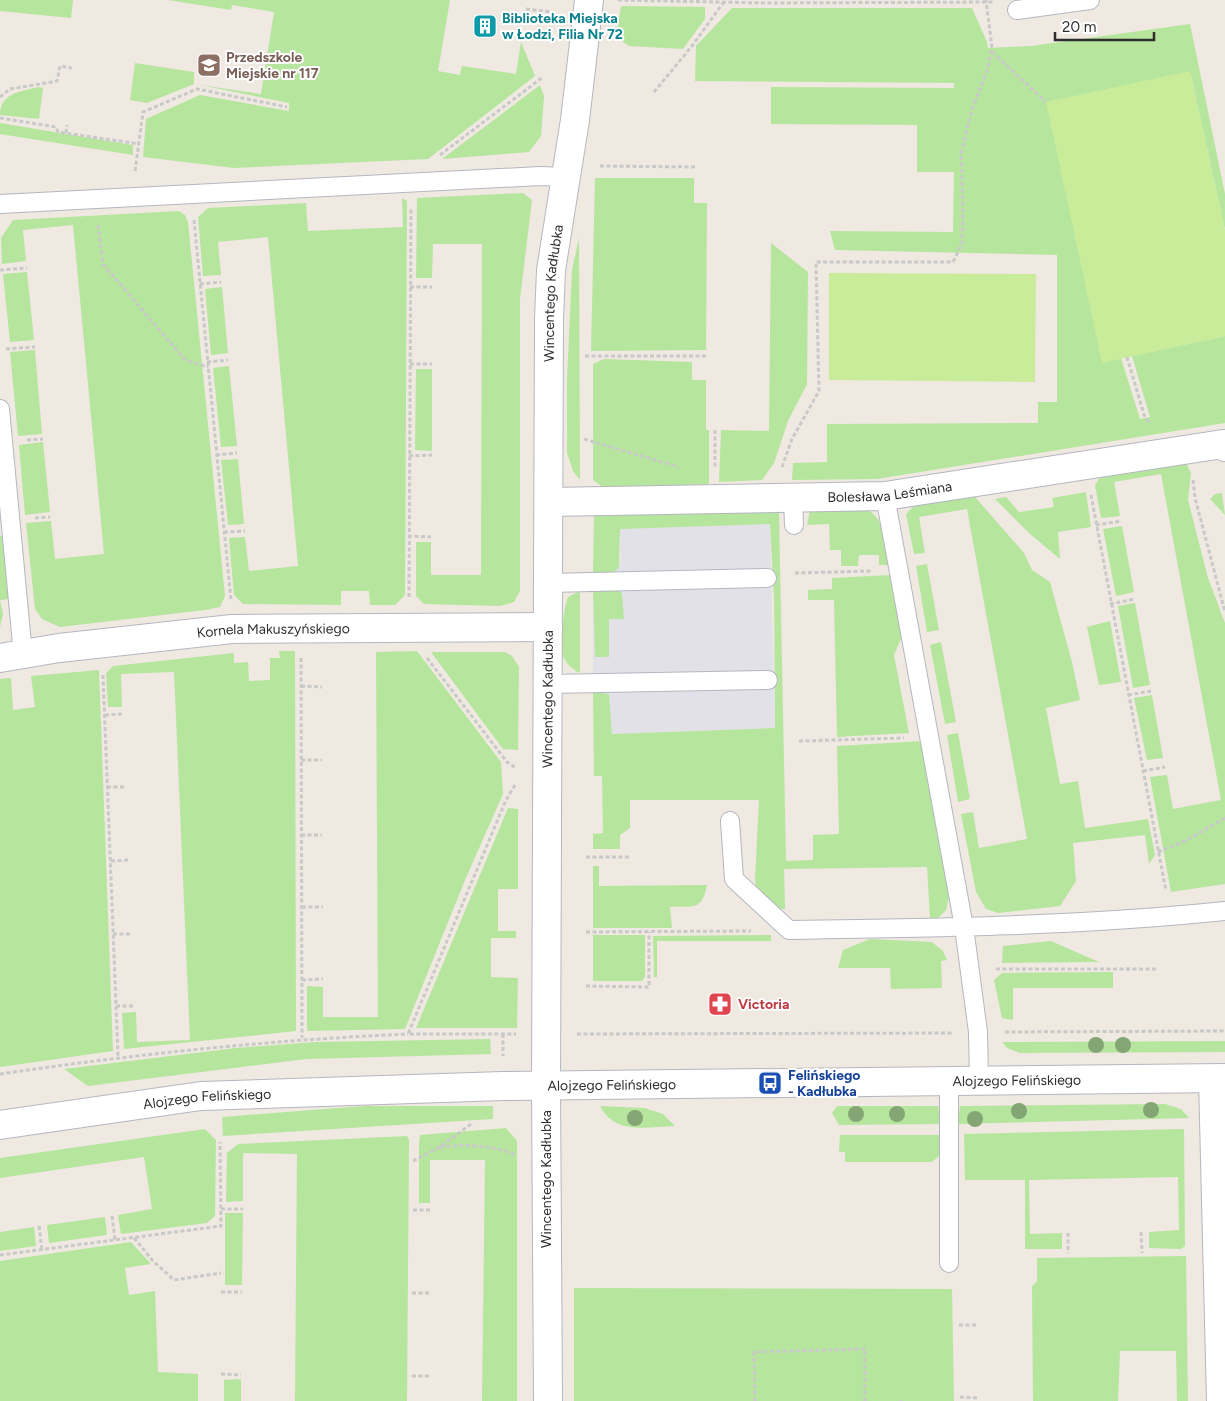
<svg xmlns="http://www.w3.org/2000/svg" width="1225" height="1401" font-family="Figtree,sans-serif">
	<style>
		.industrial { fill: #e3e1e8 }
		.green { fill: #b6e59e }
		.pitch { fill: #c9ec9a }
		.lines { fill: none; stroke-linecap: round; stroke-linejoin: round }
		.service-casing { stroke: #b4b7c1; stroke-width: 20 }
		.minor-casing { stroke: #b4b7c1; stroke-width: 30 }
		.tertiary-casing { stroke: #b4b7c1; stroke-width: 30 }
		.path { stroke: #c9c9c9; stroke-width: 3; stroke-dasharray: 4 2.5; stroke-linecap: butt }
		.service { stroke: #fff; stroke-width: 18 }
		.minor { stroke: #fff; stroke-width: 28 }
		.tertiary { stroke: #fff; stroke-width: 28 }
		.tree { fill: #84a574 }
		.labels { text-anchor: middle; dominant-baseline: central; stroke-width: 4; stroke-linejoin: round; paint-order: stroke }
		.culture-label { font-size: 14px; font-weight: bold; fill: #0d838f; stroke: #fff; text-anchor: start }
		.education-label { font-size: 14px; font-weight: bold; fill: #785e54; stroke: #fff; text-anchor: start }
		.street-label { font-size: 14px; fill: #2e2e2e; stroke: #fff }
		.health-label { font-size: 14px; font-weight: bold; fill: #be3a42; stroke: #fff; text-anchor: start }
		.transit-label { font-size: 14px; font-weight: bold; fill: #164399; stroke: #fff; text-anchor: start }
	</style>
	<rect width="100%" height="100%" fill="#efe9e1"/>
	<!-- industrial -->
	<path class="industrial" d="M770,523L775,728L612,734L609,694L593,692V574L621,561L620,529Z"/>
	<!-- green -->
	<path class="green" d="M0,0H73L71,18L0,11Z
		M168,0H450L438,71L460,75L462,66L516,74L521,42L535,76L428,159L234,168L143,157L146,119L200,95L289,111V103L200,85L261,94L274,12L232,5L231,10Z
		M621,6L705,7V19L683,49L629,46L616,37Z
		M732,8H972L987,42L988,48L1031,46L1190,24L1225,194V230L1190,71L1102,362L1121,358L1140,419L1150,417L1132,356L1225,336V423L877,479L792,480L793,463L827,462V424L1038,423V402H1057V255L835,250L830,231L953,232L954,172H917V125L771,124V87L954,88V83L695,81L696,46Z
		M135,63L194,72V84L147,103L130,100Z
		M540,85L544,96L541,136L529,152L442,159Z
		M38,87L43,88L39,119L0,115C0,93 20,92 38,87Z
		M0,123L133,145V155L0,134Z
		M595,178H694V203H707L706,350L591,351Z
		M523,193L532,200L520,299V591L514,602L500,606L424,604L416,596V542H431V575H481L482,244H433L432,278H416L417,198Z
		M402,198L407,201L405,595L395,605H370L369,591H341V605L243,604L234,595L229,538L245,537L249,571L298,566L268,237L218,242L221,275L203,276L198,217L208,208L306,203L308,231L403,227Z
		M179,211L185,215L188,222L225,596L220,607L205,610L60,627L42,619L35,609L26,523L51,521L55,559L104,554L73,225L23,230L26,261L2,264L1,238L13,220Z
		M579,238L580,480L573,471L567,453V379L572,270Z
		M771,243L808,272L807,384L788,421L774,463L762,480L719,482L721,430L769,431Z
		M27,272L34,340L10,342L3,274Z
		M222,287L228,353L211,355L205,289Z
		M35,350L42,434L18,436L10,352Z
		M604,359L692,362V380H706V430H709V484L604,488L593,480V364Z
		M229,366L237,446L221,447L213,368Z
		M416,369H432V451L415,450Z
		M43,442L50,512L25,515L19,445Z
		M238,459L244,524L228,525L221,460Z
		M1184,459L1191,473L1188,500L1208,578L1225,623V884L1171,892L1150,777L1167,775L1173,809L1221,800L1161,474L1114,482L1120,516L1101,518L1095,485L1103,472Z
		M969,490L1024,553L1032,570L1050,582L1072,662L1080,700L1046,708L1060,784L1078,781L1085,828L1148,819L1155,855L1149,864L1145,835L1073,843L1076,881L1060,906L998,913L986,909L976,892L961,814L973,812L979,848L1027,839L967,509L919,517L925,553L914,554L906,514L918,502Z
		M1086,492L1091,527L1058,532L1060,559L1030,534L995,499L1006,497L1019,512L1054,507L1052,498Z
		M1222,493L1225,515L1210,499L1215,494Z
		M862,506C888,521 885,538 891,565H879V555H859L858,566H841V550H830L829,524L807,525L810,510Z
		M774,507L779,513L786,861L813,860V835L839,834L837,746L922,741L950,892L946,910L937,919L930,918L927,867L784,869L785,909H780L756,891L755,879L759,800H630V828L620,835V849H593V834L603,833L602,776H594L593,692L609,694L612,734L775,728L774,597L770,524L620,529L619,567L614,572L593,574L594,514Z
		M1122,526L1134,592L1116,596L1103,529Z
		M0,536H2L9,599L0,600L3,614L0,627Z
		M927,564L939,630L927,632L916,566Z
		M891,575L903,634L894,655L909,733L837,737L834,600H808V590L832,589V578Z
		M593,590H618L622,593L624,619H609V657H595Z
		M580,591V671L579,673C573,669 565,663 563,656C560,641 563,611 568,597Z
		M1135,603L1150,685L1133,688L1118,606Z
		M1110,621L1121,682L1099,685L1087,627Z
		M941,642L956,722L945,724L930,645Z
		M279,651H295L296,1031L124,1049L122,1013L136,1012L137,1042L190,1040L174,672L121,674L122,707H108L106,673L113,666L234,653V663L248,662L249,681L270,680V658H280Z
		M417,651L501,762L503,794L465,880L405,1029L307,1031V986L323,987V1017H378L376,652Z
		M431,652H505L512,656L519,667L518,750L503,749Z
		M99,670L113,1051L0,1067V679L11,678L13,710L35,707L31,676Z
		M1152,695L1163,758L1147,760L1134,698Z
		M958,733L970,799L958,802L947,735Z
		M508,808L518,809V889H498V931H516V938H491V977L518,978L517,1028H416Z
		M599,866V886L707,885C702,911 694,906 670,907L672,928H593V866Z
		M593,935H645V977L642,981H593Z
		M771,935V941H657V977H654L653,936Z
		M870,939L932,942L943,951L947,960L941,961L942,988L891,989L890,968H838L843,950Z
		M1051,941L1099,962L1002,963L1003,946Z
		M1113,972V988H1013V1020L1002,1018L994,980L1002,973Z
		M490,1039L491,1054L306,1059L88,1086L64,1069L236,1048L315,1042Z
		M1225,1041V1052L1020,1053L1007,1048L1002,1042Z
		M1165,1104L1181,1109L1189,1118L958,1124L960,1106Z
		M364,1106H493V1119L223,1136L222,1117Z
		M600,1106L644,1108L663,1114L675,1126C646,1127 615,1135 600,1106Z
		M837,1106H938L941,1124L839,1125L832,1113Z
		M506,1128L517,1141V1401H482L485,1160H430V1203H419V1143L420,1135Z
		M205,1129L216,1140L215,1216L207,1223L121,1234L118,1215L152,1209L144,1157L0,1178V1158Z
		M1184,1129L1185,1246L1181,1249L1149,1248V1232L1179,1230L1178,1177L1029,1180L1030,1234L1062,1233V1249H1025V1180H965L964,1134Z
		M840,1135H939L940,1155L932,1162H845V1152H839Z
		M407,1136L409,1140L407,1401H295L297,1154L243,1153V1201L226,1202L227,1153L238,1144Z
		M225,1213H243L242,1285H225Z
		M105,1217L107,1235L49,1243L47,1225Z
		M34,1227L36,1246L0,1251V1232Z
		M131,1242L151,1264L125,1268L129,1295L155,1291L158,1372L198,1374V1401H0V1261Z
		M1186,1256L1188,1401H1177L1176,1351H1120L1118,1401H1033L1032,1286L1037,1281V1258Z
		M574,1288L952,1289L954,1401H574Z
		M241,1379V1401H224V1380Z"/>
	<!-- pitch -->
	<path class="pitch" d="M1190,71L1225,230V336L1102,363L1046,102Z
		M829,273L1036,274L1035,382L829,380Z"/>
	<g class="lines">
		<!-- service casing -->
		<g class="service-casing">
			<path id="service" d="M1017,10L1090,0
				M0,204L540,176L565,177
				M0,409L23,655
				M885,496L964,927L978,1032L979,1081
				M793,498L794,525
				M549,583L767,578
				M548,684L768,680
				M730,821L734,879L789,930C935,928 1080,926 1225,911
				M949,1263V1081"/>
		</g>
		<!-- minor casing -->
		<g class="minor-casing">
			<g id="minor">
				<path id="s1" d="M549,502L885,496L1223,444L1225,447"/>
				<path id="s2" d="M0,658L59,648L232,629L548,627"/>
				<path d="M1213,1079L1221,1401"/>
				<path id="s3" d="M548,1401L546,1086L549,319L551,270L575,120L589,0"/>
			</g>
		</g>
		<!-- tertiary casing -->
		<g class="tertiary-casing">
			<g id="tertiary">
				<path id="s4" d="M0,1125L201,1096L503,1086L1225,1078"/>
			</g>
		</g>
		<!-- path -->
		<path class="path" d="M618,0L766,3L994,2
			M526,9L551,12
			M992,52L1046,102
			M654,92L692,46L723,3
			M0,97L10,89L57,81L60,66L72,68
			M0,118L56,127L58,132L139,144
			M66,133L67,125
			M440,155L543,77
			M600,166L695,167
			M135,171L143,112L197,89L287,107
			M194,220L231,600
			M98,225L103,264L185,360L208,367
			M0,270L27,268
			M200,284L221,282
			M410,287H432
			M6,349L35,347
			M585,356H706
			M1127,357L1145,418L1151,424
			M207,362L228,360
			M410,364H432
			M715,430V468
			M584,439L679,467
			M27,440L43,439
			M216,455L237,453
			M409,456L432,455
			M782,467L792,439L819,391L816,262H953L962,244L963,209L961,154L972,109L987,71L992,48L986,0
			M1193,480L1195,498L1225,612
			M1091,495L1166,891
			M35,518L50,517
			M1096,525L1121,521
			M224,532L245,531
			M408,536L431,537
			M795,573L872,571
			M409,597L411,208
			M1110,604L1135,599
			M301,658L302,1038
			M427,658L507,762L516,768
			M103,675L118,1056
			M301,686L322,687
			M1128,695L1151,691
			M105,715L122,714
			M799,741L904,738
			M301,760H322
			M1143,771L1165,767
			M515,785L506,800L408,1034H516
			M107,787H126
			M301,835H322
			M1158,852L1185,841L1225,818
			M586,857H631
			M111,861L129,860
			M302,907H323
			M586,932L751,931
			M113,934H132
			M996,969H1156
			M302,980L323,979
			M586,986L649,987V932
			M116,1006H135
			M1005,1032L1225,1031
			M503,1034V1056
			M577,1034L953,1033
			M0,1074C136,1054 271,1040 408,1034
			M440,1147C463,1144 494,1145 516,1155
			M413,1161L440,1147L471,1124
			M221,1209H243
			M413,1210H430
			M112,1216L115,1240
			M39,1226L42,1250
			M1141,1232L1142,1253
			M1068,1233V1253
			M134,1238L153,1261L174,1280L221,1273
			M0,1255L221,1226L220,1142
			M221,1292H242
			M412,1293H429
			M959,1325H978
			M221,1374L241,1375
			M412,1376H429
			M960,1397L979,1398
			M901,1400V1401
			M755,1401L754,1352L865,1349V1401"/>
		<!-- service -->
		<use href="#service" class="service"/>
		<!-- minor -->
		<use href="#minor" class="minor"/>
		<!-- tertiary -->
		<use href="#tertiary" class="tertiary"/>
	</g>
	<!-- trees -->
	<g class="tree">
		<circle cx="1096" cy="1045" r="8"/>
		<circle cx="1123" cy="1045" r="8"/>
		<circle cx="1151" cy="1110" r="8"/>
		<circle cx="1019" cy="1111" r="8"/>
		<circle cx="856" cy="1114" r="8"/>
		<circle cx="897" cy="1114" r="8"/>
		<circle cx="635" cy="1118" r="8"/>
		<circle cx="975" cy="1119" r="8"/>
	</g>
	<!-- icons -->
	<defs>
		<g id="building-square" transform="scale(1.25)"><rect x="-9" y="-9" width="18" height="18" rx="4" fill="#0f9aa8" stroke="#fff"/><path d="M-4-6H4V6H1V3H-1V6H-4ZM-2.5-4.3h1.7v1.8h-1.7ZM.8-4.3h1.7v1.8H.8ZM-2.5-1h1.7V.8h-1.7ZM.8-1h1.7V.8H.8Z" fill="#fff"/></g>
		<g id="school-square" transform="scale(1.25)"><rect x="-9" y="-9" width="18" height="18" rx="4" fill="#8d6e63" stroke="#fff"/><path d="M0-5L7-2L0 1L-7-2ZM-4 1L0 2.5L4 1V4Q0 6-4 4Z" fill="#fff"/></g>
		<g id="pharmacy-square" transform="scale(1.25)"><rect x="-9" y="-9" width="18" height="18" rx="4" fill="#e0444e" stroke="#fff"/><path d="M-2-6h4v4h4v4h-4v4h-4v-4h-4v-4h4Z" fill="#fff"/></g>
		<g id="bus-square" transform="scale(1.25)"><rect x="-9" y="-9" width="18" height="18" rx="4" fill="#1a4fb4" stroke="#fff"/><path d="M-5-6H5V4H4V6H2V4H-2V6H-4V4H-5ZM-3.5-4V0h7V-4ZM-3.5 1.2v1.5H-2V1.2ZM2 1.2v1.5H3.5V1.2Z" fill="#fff"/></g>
	</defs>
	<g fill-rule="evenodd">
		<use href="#building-square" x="485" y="26"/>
		<use href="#school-square" x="209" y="65"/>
		<use href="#pharmacy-square" x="720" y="1004"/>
		<use href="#bus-square" x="770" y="1083"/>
	</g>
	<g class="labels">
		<!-- culture labels -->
		<g class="culture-label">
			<text x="502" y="18">Biblioteka Miejska<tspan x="502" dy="16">w Łodzi, Filia Nr 72</tspan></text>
		</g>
		<!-- education labels -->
		<g class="education-label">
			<text x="226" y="57">Przedszkole<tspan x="226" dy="16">Miejskie nr 117</tspan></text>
		</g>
		<!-- street labels -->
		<g class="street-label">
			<text stroke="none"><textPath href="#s3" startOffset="1108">Wincentego Kadłubka</textPath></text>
			<text stroke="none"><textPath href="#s1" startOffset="341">Bolesława Leśmiana</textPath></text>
			<text stroke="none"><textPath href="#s2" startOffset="275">Kornela Makuszyńskiego</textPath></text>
			<text stroke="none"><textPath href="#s3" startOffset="702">Wincentego Kadłubka</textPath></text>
			<text stroke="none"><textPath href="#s4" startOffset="1019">Alojzego Felińskiego</textPath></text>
			<text stroke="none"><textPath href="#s4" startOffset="614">Alojzego Felińskiego</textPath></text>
			<text stroke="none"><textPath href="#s4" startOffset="209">Alojzego Felińskiego</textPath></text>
			<text transform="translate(546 1179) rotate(-90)">Wincentego Kadłubka</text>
		</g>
		<!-- health labels -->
		<g class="health-label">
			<text x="738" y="1004">Victoria</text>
		</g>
		<!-- transit labels -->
		<g class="transit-label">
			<text x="788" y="1075">Felińskiego<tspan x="788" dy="16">- Kadłubka</tspan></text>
		</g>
	</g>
	<!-- scale -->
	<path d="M1055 32v8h99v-8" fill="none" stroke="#2e2e2e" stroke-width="2.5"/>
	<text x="1062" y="32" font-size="15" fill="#2e2e2e" stroke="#ffffff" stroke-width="4" paint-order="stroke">20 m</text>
</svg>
